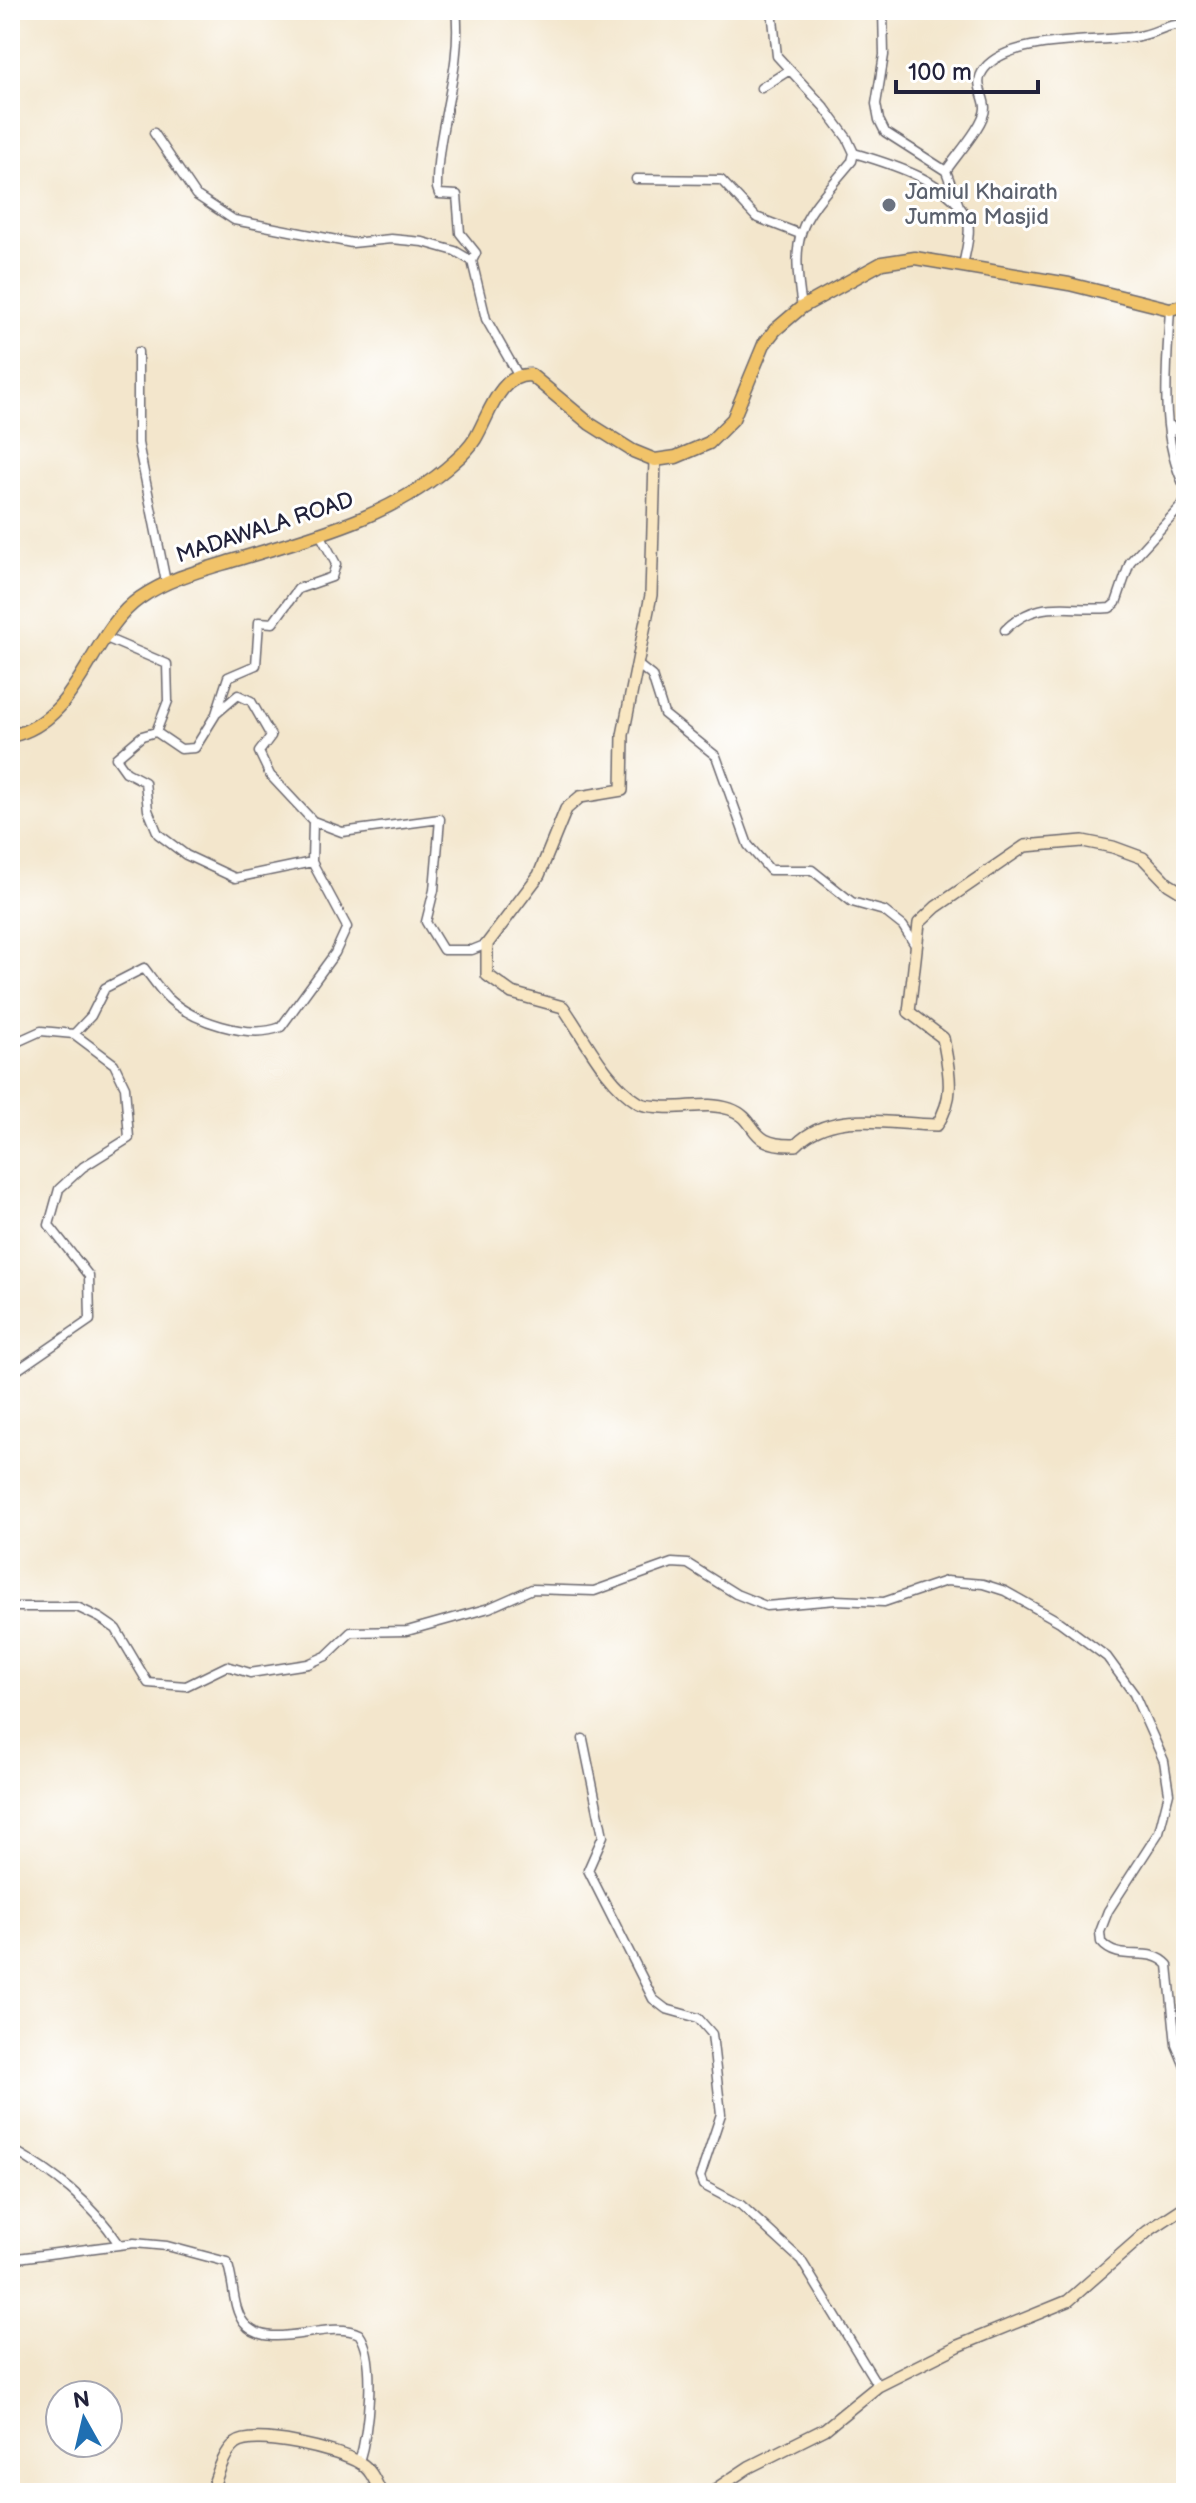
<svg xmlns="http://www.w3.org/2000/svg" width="1196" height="2503" font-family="'Balsamiq Sans',sans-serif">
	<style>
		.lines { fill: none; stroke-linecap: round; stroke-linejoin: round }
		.street-casing { stroke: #6b676e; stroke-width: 11 }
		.secondary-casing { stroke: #6b676e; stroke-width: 14 }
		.primary-casing { stroke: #6b676e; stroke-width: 15 }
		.street { stroke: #fff; stroke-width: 8 }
		.secondary { stroke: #f9e7c3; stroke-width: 11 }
		.primary { stroke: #f1c369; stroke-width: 12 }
		.worship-dot { fill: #6b7280; stroke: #fff; stroke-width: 3 }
		.labels { text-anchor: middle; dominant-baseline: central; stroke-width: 6; stroke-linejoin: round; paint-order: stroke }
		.worship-label { font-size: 22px; fill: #5b616d; stroke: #fff; text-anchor: start }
		.street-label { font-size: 22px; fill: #22223b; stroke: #fff }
	</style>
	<rect width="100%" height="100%" fill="#fff"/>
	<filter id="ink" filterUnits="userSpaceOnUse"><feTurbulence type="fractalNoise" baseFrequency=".0125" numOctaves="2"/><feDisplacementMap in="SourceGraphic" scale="16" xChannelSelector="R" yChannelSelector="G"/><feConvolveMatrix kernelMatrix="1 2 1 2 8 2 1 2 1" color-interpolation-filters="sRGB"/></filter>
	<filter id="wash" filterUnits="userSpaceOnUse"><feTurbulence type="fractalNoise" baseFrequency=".006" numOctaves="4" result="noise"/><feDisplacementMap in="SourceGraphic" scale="32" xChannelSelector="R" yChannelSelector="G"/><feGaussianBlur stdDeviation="1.8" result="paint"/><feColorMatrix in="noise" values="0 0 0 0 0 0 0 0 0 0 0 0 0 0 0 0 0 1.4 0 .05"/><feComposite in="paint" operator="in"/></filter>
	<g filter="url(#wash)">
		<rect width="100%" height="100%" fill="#f3e6cc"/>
	</g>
	<g filter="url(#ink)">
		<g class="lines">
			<!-- street casing -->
			<g class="street-casing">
				<path id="street" d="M456,10C463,70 436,128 437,188L439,194L457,195L460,233L476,253L472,261L486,319L518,375
					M772,10L777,56L824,107L847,138L854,153C888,163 957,183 968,223C971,234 965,254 963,266
					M883,10L884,55L876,104L879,120L885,132L946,171L959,206
					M761,88L788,71
					M154,133L196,195L234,220L352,243L391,239L423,242L455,251L472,261
					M946,171C955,157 985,124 985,108C985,94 972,84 985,68C1012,35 1101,43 1139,36C1157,33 1167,23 1186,25
					M636,179L721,180L756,217L800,234
					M802,307C789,226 803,220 852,161L854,153
					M1170,309C1167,366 1158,437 1186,489
					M138,352V443L166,582
					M1170,425L1186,441
					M1005,630C1039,596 1069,612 1110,608L1116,603L1130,562L1186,501
					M106,638L167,664L168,701L156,732
					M637,664L652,676L664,714L716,756L748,845L770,870H812L852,902L884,911L903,926L915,945
					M217,713L238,695L251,701L271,736L259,752L270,775L313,821L312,862
					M313,821L342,832L440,819L434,890L426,922L443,950H472L487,944
					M74,1034L91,1016L105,988L144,968C151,977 159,989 168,998C192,1021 249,1040 281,1027L335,953L347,927L312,862L235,878L186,855L158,834L148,810L145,782L126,772L116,758L142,736L156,732L181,749L195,748L216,714L228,677L256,665L259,622L273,623L298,589L332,577L336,564L320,534
					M10,1045L41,1031L74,1034L114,1064L125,1087L129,1138L83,1167L59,1189L49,1225L89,1276L90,1320L10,1375
					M10,1607H77L100,1618L116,1629L148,1683L186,1686L227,1666L250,1673L308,1664L326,1656L351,1632L407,1631L489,1608L532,1589L594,1591L672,1563L688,1564L736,1594L766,1606L836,1600L884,1602L946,1581L983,1584L1005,1591L1060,1622L1107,1657L1134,1694L1164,1761L1169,1793L1159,1832L1108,1911L1100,1932L1101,1942C1120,1965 1149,1944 1168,1965L1176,2045L1186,2069
					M583,1739L603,1836L588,1870L653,1999L666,2009L698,2018L712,2034L721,2114L700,2177L703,2185L741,2205L801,2260L878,2386
					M10,2148C55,2174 90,2200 119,2244
					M10,2259L134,2243L167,2246L227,2262C234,2280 232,2308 244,2323C268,2354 329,2318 359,2334C377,2358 368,2433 359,2462"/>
			</g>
			<!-- secondary casing -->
			<g class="secondary-casing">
				<path id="secondary" d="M655,460L651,595L623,735L622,790L580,797L566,809L539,875L487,944V975L512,993L563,1007C585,1038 606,1083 639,1103C646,1107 656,1106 663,1107C687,1109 707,1101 730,1109C761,1120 745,1147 796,1145C833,1108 889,1125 937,1125C956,1096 949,1071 943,1038L909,1012L919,923L936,907L1025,846L1083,841L1113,847L1143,858L1168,884L1186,895
					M211,2493C216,2479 223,2453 235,2444C254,2429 341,2451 360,2463C371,2469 376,2483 381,2493
					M710,2493L749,2467L825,2429L878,2386L958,2346L1068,2301L1148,2231L1186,2206"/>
			</g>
			<!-- primary casing -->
			<g class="primary-casing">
				<path id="primary" d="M10,736C80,722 89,633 140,598C169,578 202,570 235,560C311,537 394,517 455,461C462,455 470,447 475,439C489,416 499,373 531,375L590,424L633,451L655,460L676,457L709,443L733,419L764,344L775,330L802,307L882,263L915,258L1069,284L1170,309L1186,305"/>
			</g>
			<!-- street -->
			<use href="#street" class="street"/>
			<!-- secondary -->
			<use href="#secondary" class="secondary"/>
			<!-- primary -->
			<use href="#primary" class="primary"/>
		</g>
	</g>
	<!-- markers -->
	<circle class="worship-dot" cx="889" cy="205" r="8"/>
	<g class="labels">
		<!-- worship labels -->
		<g class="worship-label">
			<text x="905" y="192">Jamiul Khairath<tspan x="905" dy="25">Jumma Masjid</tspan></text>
		</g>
		<!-- street labels -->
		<g class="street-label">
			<text transform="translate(265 528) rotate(-18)">MADAWALA ROAD</text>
		</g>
	</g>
	<!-- margin -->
	<rect width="1196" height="2503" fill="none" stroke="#fff" stroke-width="40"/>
	<!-- north arrow -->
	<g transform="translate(84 2419) rotate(352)"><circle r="38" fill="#ffffff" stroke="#a7a7b1" stroke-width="2"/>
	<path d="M0-6L14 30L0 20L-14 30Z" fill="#1f6fb2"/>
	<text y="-12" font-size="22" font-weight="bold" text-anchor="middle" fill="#22223b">N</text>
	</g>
	<!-- scale -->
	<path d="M896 80v12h142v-12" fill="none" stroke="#22223b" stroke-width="4"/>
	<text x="908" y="80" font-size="24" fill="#22223b" stroke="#ffffff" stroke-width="6" paint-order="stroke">100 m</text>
</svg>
